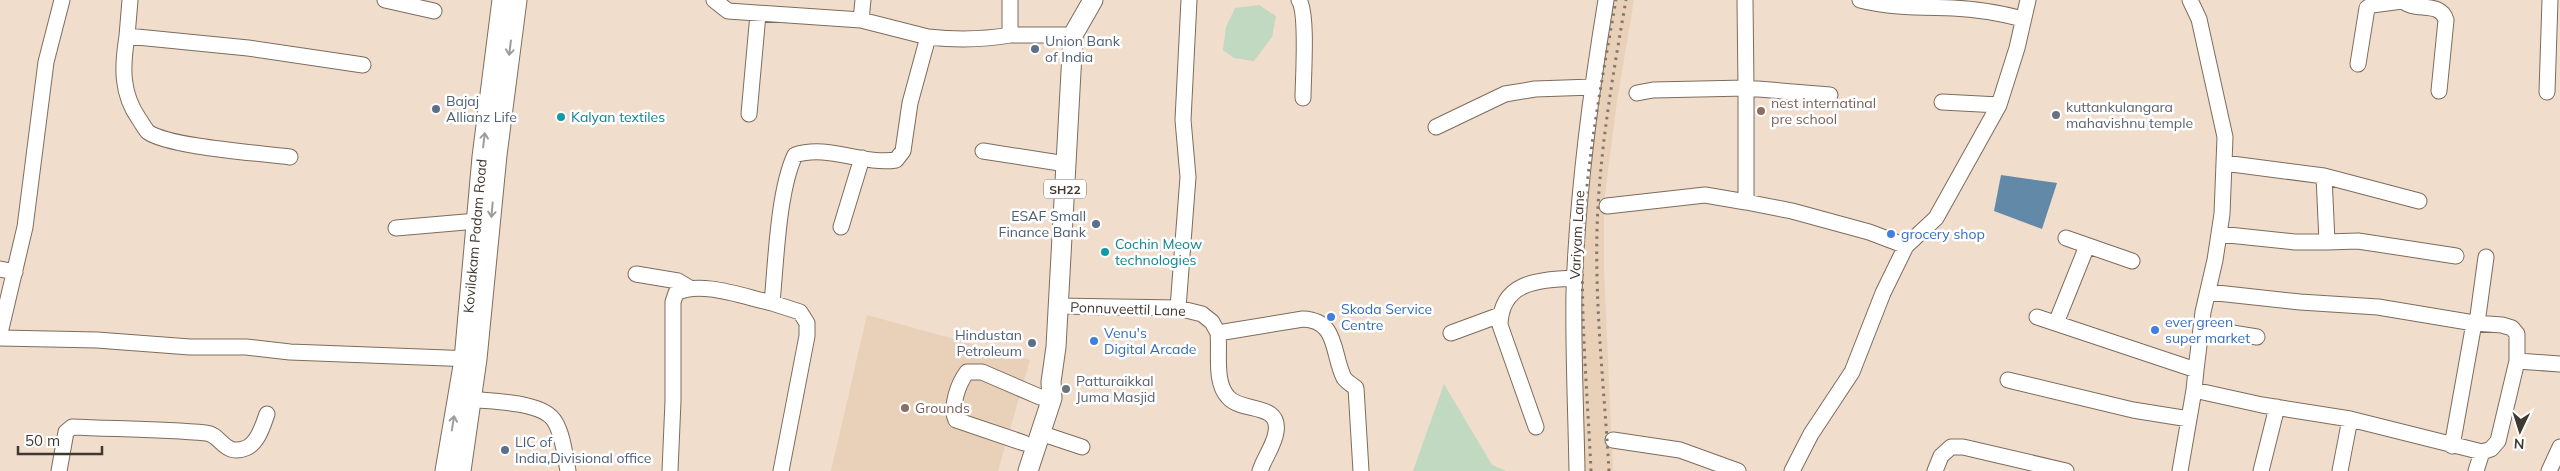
<svg xmlns="http://www.w3.org/2000/svg" width="2560" height="471" font-family="Mulish,sans-serif">
	<style>
		.built { fill: #e9d0b9 }
		.green { fill: #c1d8c1 }
		.water { fill: #6389a8 }
		.lines { fill: none; stroke-linecap: round; stroke-linejoin: round }
		.minor-casing { stroke: #7d6c5d; stroke-width: 17 }
		.major-casing { stroke: #7d6c5d; stroke-width: 21 }
		.minor { stroke: #fff; stroke-width: 15 }
		.major { stroke: #fff; stroke-width: 19 }
		.rail { stroke: #83776c; stroke-width: 3; stroke-dasharray: 2.5 5; stroke-linecap: butt }
		.oneway { stroke: #a09c98 }
		.service-dot { fill: #5c6f8a; stroke: #fff; stroke-width: 2 }
		.education-dot { fill: #8d6e63; stroke: #fff; stroke-width: 2 }
		.worship-dot { fill: #6b7280; stroke: #fff; stroke-width: 2 }
		.culture-dot { fill: #0f9aa8; stroke: #fff; stroke-width: 2 }
		.shop-dot { fill: #3f7fe0; stroke: #fff; stroke-width: 2 }
		.labels { text-anchor: middle; dominant-baseline: central; stroke-width: 5; stroke-linejoin: round; paint-order: stroke }
		.shield { fill: #fff; stroke: #79746f; stroke-width: 1 }
		.shield-label { font-size: 12px; font-weight: bold; fill: #403831 }
		.service-label { font-size: 14px; fill: #4e5e75; stroke: #fff; text-anchor: start }
		.education-label { font-size: 14px; fill: #785e54; stroke: #fff; text-anchor: start }
		.worship-label { font-size: 14px; fill: #5b616d; stroke: #fff; text-anchor: start }
		.culture-label { font-size: 14px; fill: #0d838f; stroke: #fff; text-anchor: start }
		.shop-label { font-size: 14px; fill: #366cbe; stroke: #fff; text-anchor: start }
		.street-label { font-size: 14px; fill: #403831; stroke: #fff }
	</style>
	<rect width="100%" height="100%" fill="#f0ddcc"/>
	<!-- built -->
	<path class="built" d="M1605,0H1634L1617,101L1604,202V271L1613,471H1574L1566,290L1568,250Z
		M867,315L1030,360L998,471H831Z"/>
	<!-- green -->
	<path class="green" d="M1259,5L1276,16L1272,37L1254,61L1234,58L1223,50L1226,27L1235,8Z
		M1444,384L1492,465L1506,471H1413Z"/>
	<!-- water -->
	<path class="water" d="M2001,175L2057,183L2042,229L1994,211Z"/>
	<g class="lines">
		<!-- minor casing -->
		<g class="minor-casing">
			<path id="minor" d="M130,0L127,36L248,48L363,65
				M385,0L434,11
				M714,0L728,11L861,20L928,37
				M1010,0V35H1073
				M1299,0C1308,14 1303,78 1303,98
				M1860,0C1891,8 1922,7 1953,8C1977,9 2000,13 2023,19
				M2402,0C2414,13 2440,0 2446,20L2439,91
				M861,20L863,0
				M127,36C122,67 121,93 139,119C142,123 145,129 148,132C169,147 260,153 290,157
				M2358,64L2367,8L2372,5L2402,1
				M2547,92L2550,0
				M1637,93L1653,90L1746,88L1745,0
				M1830,95L1746,88V202L1792,211L1869,232L1906,246
				M1942,102L1999,105
				M749,114L758,14
				M1436,127L1505,94L1535,89L1593,87
				M983,151L1066,164
				M2224,163L2324,176L2327,242L2358,241L2456,256
				M2324,176L2419,201
				M1607,206L1705,195L1746,202
				M841,227L862,158
				M396,228L477,221
				M2219,234L2295,242H2327
				M2066,238L2132,261
				M0,269L15,272
				M636,274L678,281L688,287
				M2208,292L2300,302L2378,307L2474,323L2502,325L2512,328L2517,334V361L2560,364
				M772,303L800,312L807,323V336L781,471
				M1057,306L1178,308L1202,314L1212,322L1218,333L1303,319C1338,320 1332,354 1344,378C1347,382 1352,385 1356,388L1361,471
				M1178,308L1188,177L1183,120L1189,0
				M2037,317L2196,370L2203,312L2215,260L2222,214L2225,137L2199,19L2190,0
				M2056,323L2087,246
				M2477,323L2486,257
				M2201,328L2257,337
				M0,333L25,227L46,62L62,0
				M1218,333C1220,353 1214,382 1228,397C1241,413 1281,402 1276,432C1274,446 1264,458 1260,471
				M1451,333L1500,315
				M0,338L97,340L190,347H246L290,352L473,359
				M2196,370L2194,390L2262,405L2350,419L2482,452L2491,449L2498,441L2517,361
				M2008,380L2133,410L2189,419
				M470,399C492,402 544,401 555,422C563,435 565,456 568,471
				M1536,427L1500,325C1501,280 1541,280 1575,278
				M1040,433L1082,447
				M1613,440L1680,450L1738,471
				M1024,443L956,420C950,407 958,384 967,372H982L1040,397
				M2452,446L2474,323
				M59,471L66,432L72,427C116,429 162,429 206,433C221,434 224,457 246,448C258,443 263,425 267,414
				M670,471L673,401V302L676,293C701,280 744,297 772,303C776,262 778,191 795,155C828,144 862,165 896,160L903,151L910,103L928,37C956,40 982,40 1010,35
				M1577,471C1576,412 1573,352 1574,293C1577,195 1590,97 1606,0
				M1792,471L1811,434L1852,372L1883,293L1906,246L1936,218L1999,105L2017,48L2028,0
				M1935,471L1941,456L1951,447H1963L2066,471
				M2180,471L2194,390
				M2261,471L2277,407
				M2340,471L2350,419
				M2476,471L2482,452
				M2549,471L2560,447"/>
		</g>
		<!-- major casing -->
		<g class="major-casing">
			<path id="major" d="M445,471L464,360L482,157L502,0
				M461,471L477,359L497,155L517,0
				M1028,471L1052,398L1051,382L1056,347L1073,35L1093,0"/>
		</g>
		<!-- minor -->
		<use href="#minor" class="minor"/>
		<!-- major -->
		<use href="#major" class="major"/>
		<!-- rail -->
		<path class="rail" d="M1591,471C1587,383 1578,294 1585,206C1591,137 1604,68 1616,0
			M1609,471C1604,383 1593,294 1598,206C1602,137 1614,68 1626,0"/>
	</g>
	<!-- one-way arrows -->
	<defs><path id="oneway-shaft" d="M-6 0H5M1.5-3L5.5 0L1.5 3" fill="none" stroke-width="1.6" stroke-linecap="round" stroke-linejoin="round" transform="scale(1.25)"/></defs>
	<g class="oneway">
		<use href="#oneway-shaft" transform="translate(510 48) rotate(97)"/>
		<use href="#oneway-shaft" transform="translate(484 140) rotate(-83)"/>
		<use href="#oneway-shaft" transform="translate(492 210) rotate(95)"/>
		<use href="#oneway-shaft" transform="translate(453 423) rotate(-81)"/>
	</g>
	<!-- markers -->
	<g class="service-dot">
		<circle cx="1035" cy="49" r="5"/>
		<circle cx="436" cy="109" r="5"/>
		<circle cx="1096" cy="224" r="5"/>
		<circle cx="1032" cy="343" r="5"/>
		<circle cx="505" cy="450" r="5"/>
	</g>
	<g class="education-dot">
		<circle cx="1761" cy="111" r="5"/>
		<circle cx="905" cy="408" r="5"/>
	</g>
	<g class="worship-dot">
		<circle cx="2056" cy="115" r="5"/>
		<circle cx="1066" cy="389" r="5"/>
	</g>
	<g class="culture-dot">
		<circle cx="561" cy="117" r="5"/>
		<circle cx="1105" cy="252" r="5"/>
	</g>
	<g class="shop-dot">
		<circle cx="1891" cy="234" r="5"/>
		<circle cx="1331" cy="317" r="5"/>
		<circle cx="2155" cy="330" r="5"/>
		<circle cx="1094" cy="341" r="5"/>
	</g>
	<g class="labels">
		<!-- shield labels -->
		<rect class="shield" x="1044" y="179.5" width="42" height="19" rx="4"/>
		<g class="shield-label">
			<text x="1065" y="189">SH22</text>
		</g>
		<!-- service labels -->
		<g class="service-label">
			<text x="1045" y="41">Union Bank<tspan x="1045" dy="16">of India</tspan></text>
			<text x="446" y="101">Bajaj<tspan x="446" dy="16">Allianz Life</tspan></text>
			<text x="1086" y="216" text-anchor="end">ESAF Small<tspan x="1086" dy="16">Finance Bank</tspan></text>
			<text x="1022" y="335" text-anchor="end">Hindustan<tspan x="1022" dy="16">Petroleum</tspan></text>
			<text x="515" y="442">LIC of<tspan x="515" dy="16">India,Divisional office</tspan></text>
		</g>
		<!-- education labels -->
		<g class="education-label">
			<text x="1771" y="103">nest internatinal<tspan x="1771" dy="16">pre school</tspan></text>
			<text x="915" y="408">Grounds</text>
		</g>
		<!-- worship labels -->
		<g class="worship-label">
			<text x="2066" y="107">kuttankulangara<tspan x="2066" dy="16">mahavishnu temple</tspan></text>
			<text x="1076" y="381">Patturaikkal<tspan x="1076" dy="16">Juma Masjid</tspan></text>
		</g>
		<!-- culture labels -->
		<g class="culture-label">
			<text x="571" y="117">Kalyan textiles</text>
			<text x="1115" y="244">Cochin Meow<tspan x="1115" dy="16">technologies</tspan></text>
		</g>
		<!-- shop labels -->
		<g class="shop-label">
			<text x="1901" y="234">grocery shop</text>
			<text x="1341" y="309">Skoda Service<tspan x="1341" dy="16">Centre</tspan></text>
			<text x="2165" y="322">ever green<tspan x="2165" dy="16">super market</tspan></text>
			<text x="1104" y="333">Venu's<tspan x="1104" dy="16">Digital Arcade</tspan></text>
		</g>
		<!-- street labels -->
		<g class="street-label">
			<text transform="translate(1577 235) rotate(-87)">Variyam Lane</text>
			<text transform="translate(475 236) rotate(-85)">Kovilakam Padam Road</text>
			<text transform="translate(1128 309) rotate(2)">Ponnuveettil Lane</text>
		</g>
	</g>
	<!-- north arrow -->
	<g transform="translate(2520 431) rotate(184)" stroke="#ffffff" stroke-width="4" paint-order="stroke">
	<path d="M0-4L9 19L0 12L-9 19Z" fill="#403831"/>
	<text y="-8" font-size="14" font-weight="bold" text-anchor="middle" fill="#403831">N</text>
	</g>
	<!-- scale -->
	<path d="M18 446v8h84v-8" fill="none" stroke="#403831" stroke-width="2.5"/>
	<text x="25" y="446" font-size="15" fill="#403831" stroke="#ffffff" stroke-width="4" paint-order="stroke">50 m</text>
</svg>
